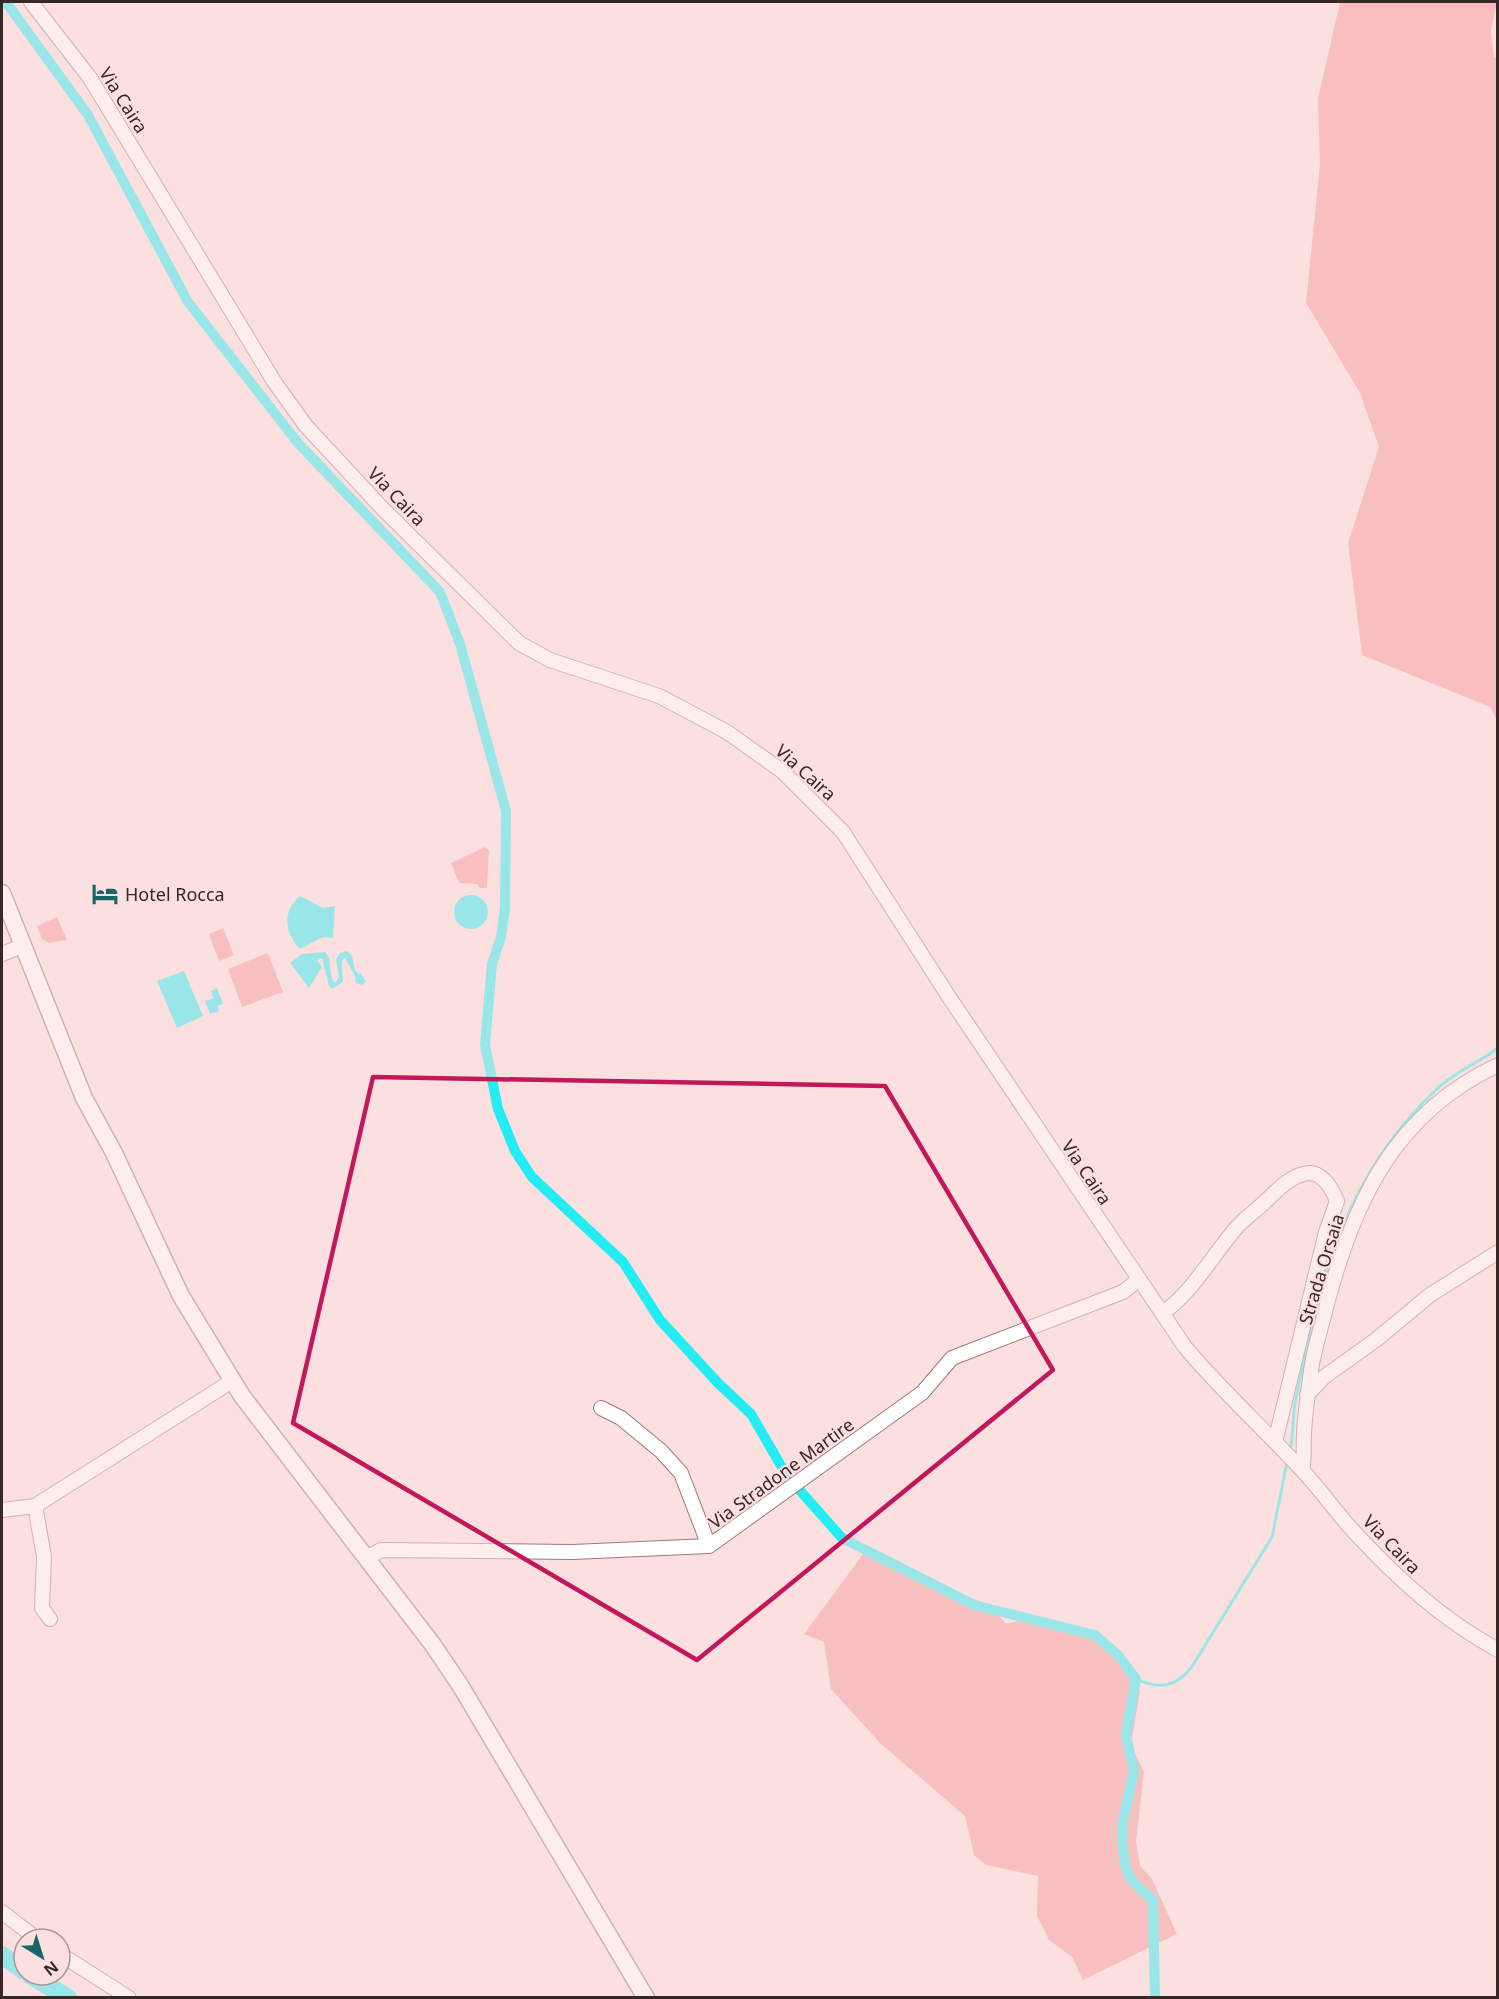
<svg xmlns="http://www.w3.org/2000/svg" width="1499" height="1999" font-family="'Noto Sans',sans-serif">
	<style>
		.green { fill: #f4989a }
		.forest { fill: #f49699 }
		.water { fill: #23edf3 }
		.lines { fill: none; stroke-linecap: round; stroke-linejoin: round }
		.stream { stroke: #23edf3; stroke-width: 3 }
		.canal { stroke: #23edf3; stroke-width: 10 }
		.river { stroke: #23edf3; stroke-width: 18 }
		.minor-casing { stroke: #a17777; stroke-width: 16 }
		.major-casing { stroke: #a17777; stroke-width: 19 }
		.minor { stroke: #fff; stroke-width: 14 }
		.major { stroke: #fff; stroke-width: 16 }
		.marked { fill: none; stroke: #c2185b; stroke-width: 4.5; stroke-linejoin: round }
		.labels { text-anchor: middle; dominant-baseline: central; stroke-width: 4.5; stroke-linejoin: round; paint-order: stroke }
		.street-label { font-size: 18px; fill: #382727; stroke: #fce0e0 }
		.poi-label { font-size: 18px; fill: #382727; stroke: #fce0e0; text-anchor: start }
	</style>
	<rect width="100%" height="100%" fill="#fce0e0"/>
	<!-- green -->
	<path class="green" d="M485,847L489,850L487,888H480L477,884L459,883L451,863Z
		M57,917L67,940L49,943L42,939L37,926Z
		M223,928L234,955L219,961L209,934Z
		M268,953L283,992L242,1007L228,969Z
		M863,1554L991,1606L1006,1624L1039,1616L1104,1642L1140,1691L1131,1745L1144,1772L1136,1842L1140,1866L1152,1879L1177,1934L1083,1980L1072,1957L1049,1940L1037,1916L1038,1876L986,1865L974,1855L965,1816L881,1744L831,1689L824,1642L804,1634Z"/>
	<!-- forest -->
	<path class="forest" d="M1340,2H1497L1491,31L1494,58L1498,55L1497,720L1490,707L1362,655L1348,543L1379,447L1360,393L1306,303L1320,164L1318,99Z"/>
	<!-- water -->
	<path class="water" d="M454 912a17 17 0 1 1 34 0a17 17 0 1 1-34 0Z
		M300,896L323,908L335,906L333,938L323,937L300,949C284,933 282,911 300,896Z
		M347,951L352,956L355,970L359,974L361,973L366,982L362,985L356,983L355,976L345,958L342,961L343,982L332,989L329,986L322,958L317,960L322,967L309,988L290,963L302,954L325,952C334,961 327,975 335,983L339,977L336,959L340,953Z
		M184,971L203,1016L177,1028L157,981Z
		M217,988L223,1004L217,1006L219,1011L210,1014L205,1001L214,998L211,991Z"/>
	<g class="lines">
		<!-- stream -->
		<path class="stream" d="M1290,1450C1294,1435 1292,1419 1295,1404C1319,1284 1343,1176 1437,1089C1455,1072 1478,1063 1498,1048
			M1136,1679C1158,1689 1175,1688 1191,1668L1272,1537L1287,1462"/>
		<!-- canal -->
		<path class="canal" d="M6,2L88,115L188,302L298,443L440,592L460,644L506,811L505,908L501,937L492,964L485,1045L498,1109L515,1151L532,1177L623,1262L660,1320L718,1383L751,1414L787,1476L842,1538L974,1605L1095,1635L1118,1655L1136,1679L1126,1735L1134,1771L1122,1826L1123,1850L1126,1869L1133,1882L1153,1900L1155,1998"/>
		<!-- river -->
		<path class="river" d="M2,1955L24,1971
			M30,1975L68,1998"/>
		<!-- minor casing -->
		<g class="minor-casing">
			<path id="minor" d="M31,2L90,78L275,383L306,426L383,509L519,643L550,660L659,696L727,732L782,771L843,832L949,997L1185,1347C1221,1390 1263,1428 1301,1469C1321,1490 1337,1514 1357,1535C1399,1580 1443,1620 1498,1650
				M2,954L22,946
				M1162,1313C1189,1297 1215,1252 1237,1227C1246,1217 1258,1209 1268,1199C1278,1189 1294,1173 1310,1173C1324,1174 1332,1189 1337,1201L1326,1232L1275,1442
				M1307,1395L1324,1377L1377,1339L1430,1295L1498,1252
				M601,1408L621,1418L661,1451L681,1473L709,1546
				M1302,1470C1305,1458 1303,1446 1304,1434C1305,1413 1308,1392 1311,1371C1314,1348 1322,1326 1327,1304C1354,1201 1395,1113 1498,1065
				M35,1506L44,1556L42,1608L50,1619
				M2,1510L35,1506L232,1381
				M366,1558L381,1550L573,1552L709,1546L922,1393L952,1358L1123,1292L1138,1280
				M2,1912L37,1939
				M60,1954L129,1998"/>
		</g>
		<!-- major casing -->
		<g class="major-casing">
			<path id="major" d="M2,893L84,1098L114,1153L181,1296L242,1396L433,1645L460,1685L646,1998"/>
		</g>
		<!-- minor -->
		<use href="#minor" class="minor"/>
		<!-- major -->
		<use href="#major" class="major"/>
	</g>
	<!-- marked area -->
	<path d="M0 0H1499V1999H0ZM373,1077L885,1086L1053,1370L697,1660L293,1423Z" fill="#fce0e0" fill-opacity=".55" fill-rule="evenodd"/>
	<path class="marked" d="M373,1077L885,1086L1053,1370L697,1660L293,1423Z"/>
	<!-- icons -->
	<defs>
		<g id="hotel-bare" transform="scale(2.07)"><path d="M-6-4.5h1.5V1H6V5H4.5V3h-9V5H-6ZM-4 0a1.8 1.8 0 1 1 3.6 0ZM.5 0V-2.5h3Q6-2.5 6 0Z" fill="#166567" stroke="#fce0e0" stroke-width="2.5" paint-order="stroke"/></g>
	</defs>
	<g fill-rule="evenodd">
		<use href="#hotel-bare" x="105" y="894"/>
	</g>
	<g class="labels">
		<!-- street labels -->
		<g class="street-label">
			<text transform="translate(124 100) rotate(58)">Via Caira</text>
			<text transform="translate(397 496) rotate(46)">Via Caira</text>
			<text transform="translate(806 772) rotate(42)">Via Caira</text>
			<text transform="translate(1087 1172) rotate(56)">Via Caira</text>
			<text transform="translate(1321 1269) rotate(-73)">Strada Orsaia</text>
			<text transform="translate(781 1473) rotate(-36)">Via Stradone Martire</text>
			<text transform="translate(1392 1544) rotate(46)">Via Caira</text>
		</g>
		<!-- poi labels -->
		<g class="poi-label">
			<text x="125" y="894">Hotel Rocca</text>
		</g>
	</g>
	<!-- border -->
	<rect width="1499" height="1999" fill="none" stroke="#382727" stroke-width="6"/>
	<!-- north arrow -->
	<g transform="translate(42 1957) rotate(142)"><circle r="28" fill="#fce0e0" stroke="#ae9696" stroke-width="1.5"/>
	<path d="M0-4.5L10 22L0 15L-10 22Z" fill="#166567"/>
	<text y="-9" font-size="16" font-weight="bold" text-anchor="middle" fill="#382727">N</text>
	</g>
</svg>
